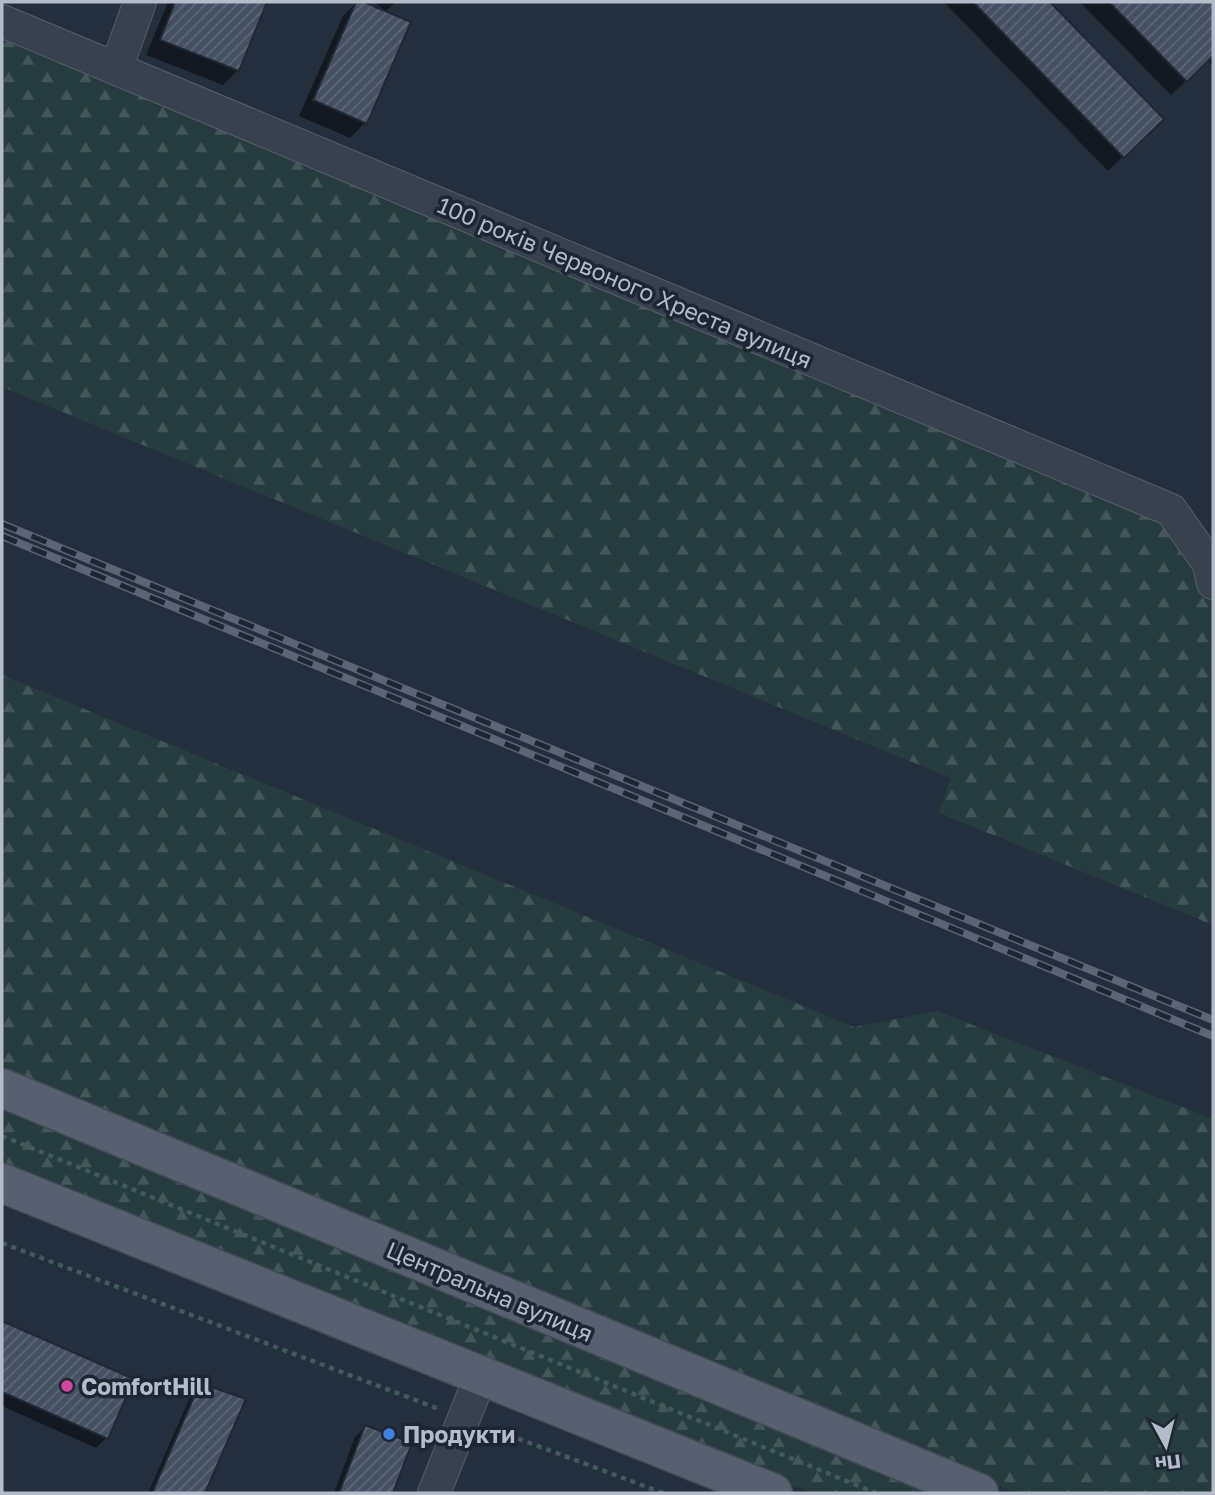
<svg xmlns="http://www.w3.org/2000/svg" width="1215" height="1495" font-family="'Golos Text',sans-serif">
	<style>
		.forest { fill: url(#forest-firs) }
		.shadow { fill: #0007 }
		.building { fill: url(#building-hatch); stroke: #1f2835; stroke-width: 2 }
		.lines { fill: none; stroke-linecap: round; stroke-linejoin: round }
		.minor-casing { stroke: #565f6c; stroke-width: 34 }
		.major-casing { stroke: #414a57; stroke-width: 41 }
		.path { stroke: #44595c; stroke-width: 4.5; stroke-dasharray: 5 5; stroke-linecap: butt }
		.minor { stroke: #38414e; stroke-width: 32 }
		.major { stroke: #56606e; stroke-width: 38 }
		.rail-casing { stroke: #5a6575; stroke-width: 8 }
		.rail { stroke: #1d2633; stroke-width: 5; stroke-dasharray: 16; stroke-linecap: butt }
		.hotel-dot { fill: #d1479c; stroke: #1d2633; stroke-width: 2.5 }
		.shop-dot { fill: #3f7fe0; stroke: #1d2633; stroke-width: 2.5 }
		.labels { text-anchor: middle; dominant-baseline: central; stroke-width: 7; stroke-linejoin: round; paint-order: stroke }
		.street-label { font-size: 23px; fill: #b4bcc9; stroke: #1d2633 }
		.poi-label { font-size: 23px; font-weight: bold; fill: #b4bcc9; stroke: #1d2633; text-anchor: start }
	</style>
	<defs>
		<pattern id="forest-firs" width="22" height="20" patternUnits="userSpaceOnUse" patternTransform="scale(1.75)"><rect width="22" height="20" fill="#263c3f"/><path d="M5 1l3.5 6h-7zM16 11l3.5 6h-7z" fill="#435659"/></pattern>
		<pattern id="building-hatch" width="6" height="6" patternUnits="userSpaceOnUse" patternTransform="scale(1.75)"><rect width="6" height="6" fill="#455162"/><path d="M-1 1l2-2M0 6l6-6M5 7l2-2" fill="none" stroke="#5d6877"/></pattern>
	</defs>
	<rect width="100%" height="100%" fill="#242f3e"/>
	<!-- forest -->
	<path class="forest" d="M2,21L1171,510L1213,583V925L939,813L951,778L2,387Z
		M2,675L854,1027L937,1011L1213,1119V1493H1016L2,1073Z
		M2,1104L960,1493H812L2,1169Z"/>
	<!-- shadow -->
	<path class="shadow" d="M168,2H265L238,70L223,85L146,55Z
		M357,2L409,23L365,123L350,138L299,116L343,16Z
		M373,2H396L386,11Z
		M944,2H1048L1162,119L1108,171Z
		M1080,2H1213V67L1207,60L1171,95Z
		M2,1323L132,1380L106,1438L96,1448L2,1406Z
		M201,1385L243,1400L203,1493H148L191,1395Z
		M365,1427L410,1444L391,1493H334L355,1437Z"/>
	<!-- building -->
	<path class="building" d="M175,2H267L239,71L160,40Z
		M356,2H364L411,22L367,124L313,100Z
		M973,2H1050L1164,119L1124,158Z
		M1109,2H1213V56L1187,82Z
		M2,1321L134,1379L108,1439L2,1392Z
		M200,1383L246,1399L205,1493H152Z
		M365,1425L412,1443L393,1493H339Z"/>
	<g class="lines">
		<!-- minor casing -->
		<g class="minor-casing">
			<path id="minor" d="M2,21L1171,510L1209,564L1213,583
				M116,69L140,2
				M434,1493L480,1378"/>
		</g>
		<!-- major casing -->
		<g class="major-casing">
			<path id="major" d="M2,1088L979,1493
				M2,1183L773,1493"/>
		</g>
		<!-- path -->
		<path class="path" d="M2,1136L876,1493
			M2,1243L439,1409
			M490,1428L663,1493"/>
		<!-- minor -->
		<use href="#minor" class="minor"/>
		<!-- major -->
		<use href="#major" class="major"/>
		<!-- rail casing -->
		<g class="rail-casing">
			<path id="rail" d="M2,524L1213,1020
				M2,536L1213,1036"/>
		</g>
		<!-- rail -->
		<use href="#rail" class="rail"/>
	</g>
	<!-- markers -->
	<circle class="hotel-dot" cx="67" cy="1386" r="7"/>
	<circle class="shop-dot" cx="389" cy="1434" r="7"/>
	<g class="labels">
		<!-- street labels -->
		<g class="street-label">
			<text transform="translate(625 282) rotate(23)">100 років Червоного Хреста вулиця</text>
			<text transform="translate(490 1291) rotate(23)">Центральна вулиця</text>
		</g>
		<!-- poi labels -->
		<g class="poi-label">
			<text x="81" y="1386">ComfortHill</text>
			<text x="403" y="1434">Продукти</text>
		</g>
	</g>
	<!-- border -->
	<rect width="1215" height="1495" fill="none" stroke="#b4bcc9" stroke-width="7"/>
	<!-- north arrow -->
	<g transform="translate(1166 1446) rotate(173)" stroke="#1d2633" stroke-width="5" paint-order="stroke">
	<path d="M0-5L12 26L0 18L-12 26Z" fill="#b4bcc9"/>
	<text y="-10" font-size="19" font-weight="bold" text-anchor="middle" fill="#b4bcc9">Пн</text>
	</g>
</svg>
